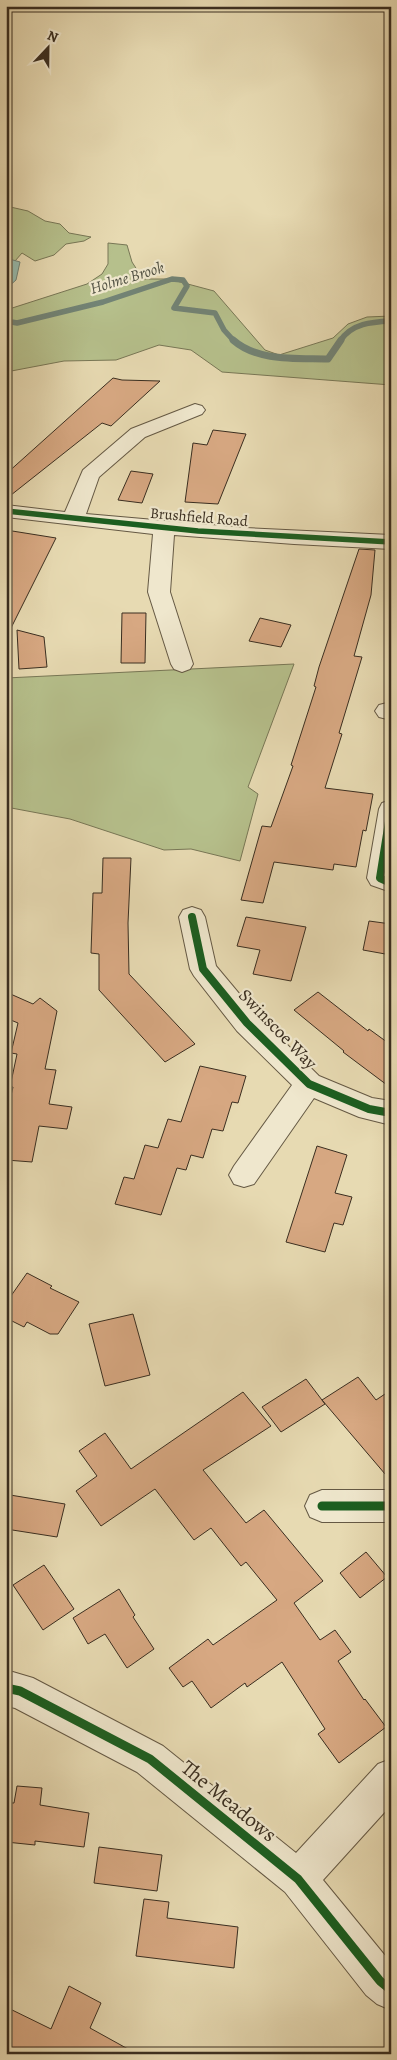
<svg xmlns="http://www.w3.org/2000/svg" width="397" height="2060" font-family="Alegreya,serif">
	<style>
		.green { fill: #b6c08c; stroke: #787756 }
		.water { fill: #97bbad; stroke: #728375 }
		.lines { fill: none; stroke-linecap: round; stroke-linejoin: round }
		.stream-far1 { stroke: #728375; stroke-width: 5.5 }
		.stream { stroke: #728375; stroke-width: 7 }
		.building { fill: #d7a882; stroke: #3a2e20 }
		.minor-casing { stroke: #655944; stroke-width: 2 }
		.minor { fill: #efe7cd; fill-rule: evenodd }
		.cycleway-far2-casing { stroke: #efe7cd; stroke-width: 8 }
		.cycleway-far1-casing { stroke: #efe7cd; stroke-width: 11 }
		.cycleway-casing { stroke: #efe7cd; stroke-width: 12 }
		.cycleway-far2 { stroke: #1b5e20; stroke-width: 5.5 }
		.cycleway-far1 { stroke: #1b5e20; stroke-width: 8 }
		.cycleway { stroke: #1b5e20; stroke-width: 9 }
		.labels { text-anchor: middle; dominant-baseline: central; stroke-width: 4.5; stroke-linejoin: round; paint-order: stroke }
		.far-street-label { font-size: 15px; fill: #3a2e20; stroke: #efe7cd }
		.far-water-label { font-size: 16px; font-style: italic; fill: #515143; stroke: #efe7cd }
		.street-label { font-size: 18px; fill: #3a2e20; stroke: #efe7cd }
		.near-street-label { font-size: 21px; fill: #3a2e20; stroke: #efe7cd }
	</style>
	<rect width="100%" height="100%" fill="#e7dab2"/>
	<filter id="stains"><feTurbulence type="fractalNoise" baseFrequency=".004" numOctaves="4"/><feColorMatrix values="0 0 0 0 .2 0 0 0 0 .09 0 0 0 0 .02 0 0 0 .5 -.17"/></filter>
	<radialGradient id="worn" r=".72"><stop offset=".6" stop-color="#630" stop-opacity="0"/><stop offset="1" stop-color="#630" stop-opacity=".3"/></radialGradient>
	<!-- green -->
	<path class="green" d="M6,206L28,211L45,221L60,224L69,233L91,237L84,241L66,244L54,255L35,261L22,253L15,261L6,258Z
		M108,243L127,245L132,262L143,279H169L214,291L265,350L279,355L333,338L348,324L367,317L391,316V385L222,372L191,350L159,345L116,360L64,361L6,372V310L87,284L102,274L108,264Z
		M294,664L248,787L258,794L240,861L191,849L164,850L70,819L6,807V678Z"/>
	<!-- water -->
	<path class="water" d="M6,258L20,262L16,280L6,289Z"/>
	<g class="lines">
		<!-- stream-far1 -->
		<path class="stream-far1" d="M6,321L17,323L103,302L172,279L183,280L187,286L174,308L215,313L224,330L234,341
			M340,341C352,323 372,322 391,321"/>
		<!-- stream -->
		<path class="stream" d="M233,340C258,362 297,358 328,359L341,340"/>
	</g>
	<!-- building -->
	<path class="building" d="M113,378L122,380L160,381L111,426L102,423L6,499V474Z
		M213,430L246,434L218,504L185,502L193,443L207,445Z
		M131,471L153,474L142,503L118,500Z
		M6,530L56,538L6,638Z
		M359,549L375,550L371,595L354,656L362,657L339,733L342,734L325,788L373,794L366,831L363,830L356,867L334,864L333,870L274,862L263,903L241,900L262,826L271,827L293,766L291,765L316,687L314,686L319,667Z
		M122,613H146L145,663H121Z
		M260,618L291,625L281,647L249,641Z
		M17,630L44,637L47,667L19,669Z
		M103,858H131L128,923L129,974L195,1044L165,1062L99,990V954L91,953L93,893H102Z
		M246,917L306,927L291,981L253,974L260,950L237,946Z
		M369,921L391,924V955L363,950Z
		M6,992L33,1004L40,998L57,1011L45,1069L56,1070L49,1104L72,1107L67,1129L39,1126L32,1162L6,1160V1117L13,1087H10L17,1054L11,1053L18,1023L6,1018Z
		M318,992L368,1031L369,1029L391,1045V1088L343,1052L344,1051L294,1010Z
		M200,1066L246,1076L238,1103L232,1102L223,1131L212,1129L203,1158L191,1155L186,1170L177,1168L161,1215L115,1204L124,1177L134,1179L145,1145L158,1148L168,1119L181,1122Z
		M317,1146L347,1155L335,1193L352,1197L343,1225L334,1223L325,1252L286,1242Z
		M27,1273L52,1286L50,1288L79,1302L58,1334H50L27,1322L24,1327L6,1318V1303Z
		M133,1314L150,1375L105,1386L89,1324Z
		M358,1377L376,1400L391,1390V1481L322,1400Z
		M306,1379L325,1404L281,1432L262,1407Z
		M243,1392L271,1426L203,1470L246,1523L264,1510L323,1581L294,1603L320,1640L335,1630L351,1652L338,1661L364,1700L365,1699L386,1727L339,1763L318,1734L325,1729L282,1662L247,1687L245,1683L211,1708L192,1681L183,1687L169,1668L208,1639L213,1645L277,1600L246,1562L241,1566L211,1528L194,1540L155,1489L101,1526L76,1491L97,1476L79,1451L105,1433L131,1469Z
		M10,1495L65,1504L57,1537L6,1529V1510Z
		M366,1552L387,1577L360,1598L340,1573Z
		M44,1565L74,1609L43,1630L13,1585Z
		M119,1589L135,1615L133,1617L154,1649L127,1668L105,1634L88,1644L73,1618Z
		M17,1786L42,1788L40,1805L89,1813L84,1847L35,1841V1845L6,1842V1803H14Z
		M99,1847L162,1855L157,1891L94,1883Z
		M144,1899L169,1902L167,1918L238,1927L234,1968L136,1956Z
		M69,1986L101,2003L90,2028L137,2054H6V2007L51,2029Z"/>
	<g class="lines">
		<!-- minor casing -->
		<g class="minor-casing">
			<path id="minor" d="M195,404L202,406L205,410L202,414L145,437L99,477L86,514L246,528L391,535V549L294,544L174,535L170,592L193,664L190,669L182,672L174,669L171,664L148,592L153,534L6,517V505L65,512L83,470L131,429Z
				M387,703L391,704V720L379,717L375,711L379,705Z
				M391,800V892L371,885L367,878L379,809L382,803Z
				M192,907L201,910L205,917L216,966L257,1015L319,1076L372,1098L391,1101V1125L359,1117L314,1098L254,1184L244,1187L234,1184L229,1175L234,1166L292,1085L237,1031L194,976L190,969L179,917L183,910Z
				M322,1490H391V1522H322L310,1517L305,1506L310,1495Z
				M6,1670L33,1678L163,1746L296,1853L378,1764L391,1759V1805L323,1880L391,1963V2010L377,2004L366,1995L285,1892L137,1772L15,1708L6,1706Z"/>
		</g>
		<!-- minor -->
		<use href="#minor" class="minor"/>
		<!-- cycleway-far2 casing -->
		<g class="cycleway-far2-casing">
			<path id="cycleway-far2" d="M6,511L198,531L391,542"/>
		</g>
		<!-- cycleway-far1 casing -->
		<g class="cycleway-far1-casing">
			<path id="cycleway-far1" d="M391,809L380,878L391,883
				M192,917L203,969L247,1023L309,1084L369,1109L391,1113"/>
		</g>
		<!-- cycleway casing -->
		<g class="cycleway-casing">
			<path id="cycleway" d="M322,1506H391
				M6,1688L20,1691L150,1759L298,1879L380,1981L391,1990"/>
		</g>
		<!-- cycleway-far2 -->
		<use href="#cycleway-far2" class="cycleway-far2"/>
		<!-- cycleway-far1 -->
		<use href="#cycleway-far1" class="cycleway-far1"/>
		<!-- cycleway -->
		<use href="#cycleway" class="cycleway"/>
	</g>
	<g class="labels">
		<!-- far-street labels -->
		<g class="far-street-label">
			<text transform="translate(199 517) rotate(5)">Brushfield Road</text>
		</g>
		<!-- far-water labels -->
		<g class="far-water-label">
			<text transform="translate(127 278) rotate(-17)">Holme Brook</text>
		</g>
		<!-- street labels -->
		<g class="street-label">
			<text transform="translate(278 1029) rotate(46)">Swinscoe Way</text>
		</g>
		<!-- near-street labels -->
		<g class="near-street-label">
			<text transform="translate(229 1801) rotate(39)">The Meadows</text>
		</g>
	</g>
	<!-- margin -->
	<rect width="397" height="2060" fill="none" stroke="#e7dab2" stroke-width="25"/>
	<rect x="8" y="8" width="382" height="2045" fill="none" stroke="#3a2e20" stroke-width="2.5"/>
	<rect x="12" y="12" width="372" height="2035" fill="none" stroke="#3a2e20"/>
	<!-- north arrow -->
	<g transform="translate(48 48) rotate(22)" stroke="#efe7cd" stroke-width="4" paint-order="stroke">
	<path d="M0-4L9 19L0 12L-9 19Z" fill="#3a2e20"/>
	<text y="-8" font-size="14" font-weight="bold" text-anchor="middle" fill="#3a2e20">N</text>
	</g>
	<rect width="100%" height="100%" filter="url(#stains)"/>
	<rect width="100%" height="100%" fill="url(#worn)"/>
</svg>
